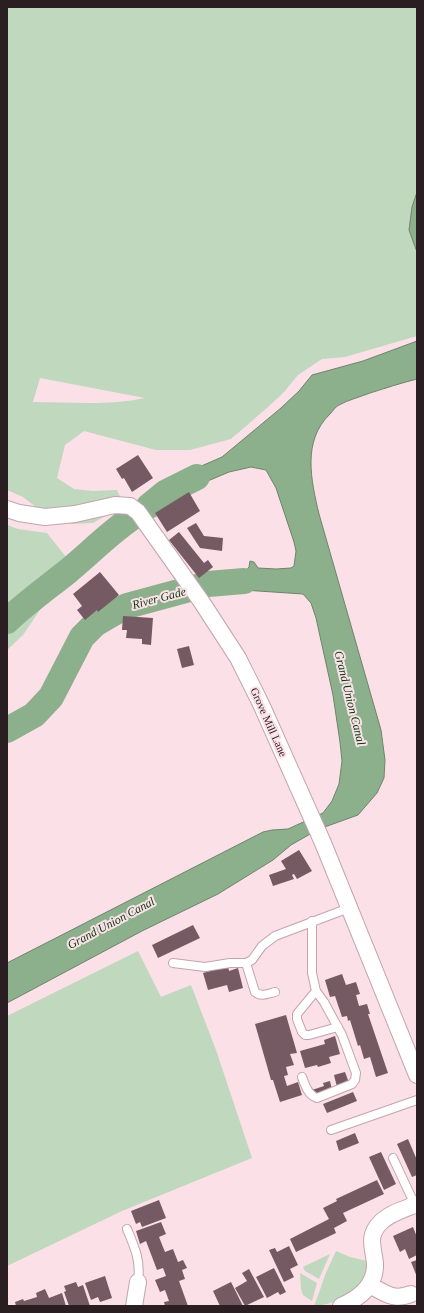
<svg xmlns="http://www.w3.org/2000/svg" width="424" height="1313" font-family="Georgia,serif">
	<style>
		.green { fill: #bfd8be; fill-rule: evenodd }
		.water { fill: #8cb08b; stroke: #6f846c }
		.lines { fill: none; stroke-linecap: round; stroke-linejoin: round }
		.river { stroke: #8cb08b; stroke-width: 26 }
		.building { fill: #765a63 }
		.lane-casing { stroke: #c3a4ad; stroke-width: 10 }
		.street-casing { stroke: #c3a4ad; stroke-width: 18 }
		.lane { stroke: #fff; stroke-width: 8 }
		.street { stroke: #fff; stroke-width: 16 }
		.labels { text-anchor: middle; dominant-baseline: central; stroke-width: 4; stroke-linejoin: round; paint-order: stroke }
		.street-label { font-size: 11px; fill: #2a1e22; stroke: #fbe0e8 }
		.water-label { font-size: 12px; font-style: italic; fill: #053c0b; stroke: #fbe0e8 }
	</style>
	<rect width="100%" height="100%" fill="#fbe0e8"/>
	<!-- green -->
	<path class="green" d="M7,7H417V336L345,357L322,359L298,375L284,392L268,407L231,439L190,450H156L84,431L65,445L57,478L74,489L93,491L117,490L124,505L93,523L72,524L44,513L23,497L7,490ZM40,378L145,398C109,406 70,402 33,402Z
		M7,525L18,529L47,533L66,557L44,576L46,601L23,635L7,650Z
		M138,951L161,997L191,985L216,1050L252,1158L122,1211L7,1266V1016Z
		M336,1251L350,1257L367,1261C367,1267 367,1274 365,1279C357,1294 329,1306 314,1306L320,1290L325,1275Z
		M330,1254L319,1279L305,1271L303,1267Z
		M300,1273L317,1283L312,1301L303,1295L301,1289Z"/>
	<!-- water -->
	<path class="water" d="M417,192V252L409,230L412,207Z
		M417,341V379C401,383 386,388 370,393C360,397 348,400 339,405C335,407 333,411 330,414C302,441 311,480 319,514L381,730L385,760L384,778L377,793L358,815L319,829L291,845L273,860L218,894L142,931L7,1003V963L263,832L272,830L288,829L323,813L332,801L339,784L342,761L340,742L333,695L316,618L311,603L303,594L243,590L213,591L208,584L207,577L245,572L249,567L250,561L254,562L258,568L276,569L291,568L294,566L296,551L294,542L276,488L266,470L251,467L229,472L170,497L165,493V487L199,467L222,457L281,408L299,391L312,375L363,361Z"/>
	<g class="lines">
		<!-- river -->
		<path class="river" d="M149,506L165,493L197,477
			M7,621C26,603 47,588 67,572C89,554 109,533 133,517
			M7,730L34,715L51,697L82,637L95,624L112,614L127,606L208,584L244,581"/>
	</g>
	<!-- building -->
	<path class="building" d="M138,455L153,478L132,492L124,478L122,479L116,469Z
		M189,492L200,511L167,532L155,513Z
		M196,523L204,536L223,538L222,551L200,548L187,528Z
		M179,532L204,563L208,560L213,567L199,578L169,540Z
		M100,572L119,595L98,612L97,610L85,620L77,610L82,606L73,594Z
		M123,616L153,618L151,645L142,644V639L126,638L127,630H122Z
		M189,646L194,665L182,668L177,649Z
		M299,850L312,871L297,879L294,874L292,875L294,879L273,886L269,875L286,869L281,861Z
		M193,925L200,938L158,958L152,945Z
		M228,966L229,971L238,968L243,988L229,992L227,985L208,990L203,973Z
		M342,974L346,985L356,982L360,994L356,995L359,1006L367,1004L370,1014H368L388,1073L376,1077L370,1057L364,1059L360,1045L358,1046L350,1020L348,1021L347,1016L342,1017L335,996L330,997L325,980Z
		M286,1015L297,1053L290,1054L294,1065L286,1067L288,1075L284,1076L287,1086L298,1082L302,1095L280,1102L273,1080H271L255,1024Z
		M335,1036L340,1054L329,1057L331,1063L318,1067L317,1065L305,1068L300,1051L325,1044L324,1040Z
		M345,1072L349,1083L337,1087L334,1075Z
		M330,1081L332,1090L314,1095L312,1090L324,1086L323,1083Z
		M353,1092L357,1101L327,1113L323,1104Z
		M355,1133L359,1143L339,1151L336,1141Z
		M408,1139L417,1160V1175L412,1177L397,1144Z
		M381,1152L396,1184L384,1190L369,1157Z
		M377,1180L384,1194L343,1213L347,1221L334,1228L336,1233L296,1252L290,1239L329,1219L323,1208L337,1201L336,1199Z
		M159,1200L166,1218L142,1227L140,1222L136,1224L131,1211Z
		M161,1222L166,1234L159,1237L165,1252L173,1249L178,1262L183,1260L187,1268L182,1270L185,1279L179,1281L188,1306H165L164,1302L169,1301L165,1290L160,1292L155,1280L166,1276L163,1268L157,1270L146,1241L140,1244L136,1231Z
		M413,1227L417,1237V1255L409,1259L405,1249L400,1252L393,1236Z
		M289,1246L298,1265L290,1269L294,1277L284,1282L269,1250L275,1248L277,1252Z
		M417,1260V1277L411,1262Z
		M274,1268L286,1292L280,1295L278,1292L267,1298L256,1277Z
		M249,1269L264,1297L245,1306L235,1288L247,1281L242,1273Z
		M105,1276L112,1298L100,1302L98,1297L91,1300L85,1283Z
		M76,1282L78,1287L83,1285L90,1306H69L64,1292L66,1291L64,1286Z
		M231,1282L243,1306H220L213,1291Z
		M45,1289L49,1298L62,1293L66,1306H16L15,1302L23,1299L24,1301L37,1297L36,1293Z"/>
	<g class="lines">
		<!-- lane casing -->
		<g class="lane-casing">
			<path id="lane" d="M173,963L205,967L230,963H246L252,960L262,946L275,936L349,908
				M246,963L255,992C261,997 267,994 275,992
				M316,991L297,1014V1019L302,1032L305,1035H309L338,1027
				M302,1077C305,1085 308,1095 317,1098L352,1084L355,1080L356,1073L342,1035L324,1002L316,991L312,973V921
				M331,1130L417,1100
				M393,1158L415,1205
				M127,1229C135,1248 141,1261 138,1282"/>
		</g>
		<!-- street casing -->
		<g class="street-casing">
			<path id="street" d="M7,509L19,513L45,517L75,514L115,505L130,506L138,512L201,601L238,658L261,704L323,843L417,1075
				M370,1285C385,1293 393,1301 411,1294
				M134,1306L138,1282
				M341,1306C360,1298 376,1285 375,1263C373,1246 367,1236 381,1222C390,1213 405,1209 417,1204"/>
		</g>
		<!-- lane -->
		<use href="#lane" class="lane"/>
		<!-- street -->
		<use href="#street" class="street"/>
	</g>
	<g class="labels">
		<!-- street labels -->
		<g class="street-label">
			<text transform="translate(269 722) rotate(66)">Grove Mill Lane</text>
		</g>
		<!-- water labels -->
		<g class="water-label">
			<text transform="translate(159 598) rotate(-15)">River Gade</text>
			<text transform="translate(350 698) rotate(76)">Grand Union Canal</text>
			<text transform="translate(111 923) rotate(-28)">Grand Union Canal</text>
		</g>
	</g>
	<!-- border -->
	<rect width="424" height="1313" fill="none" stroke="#2a1e22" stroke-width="16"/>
</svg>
